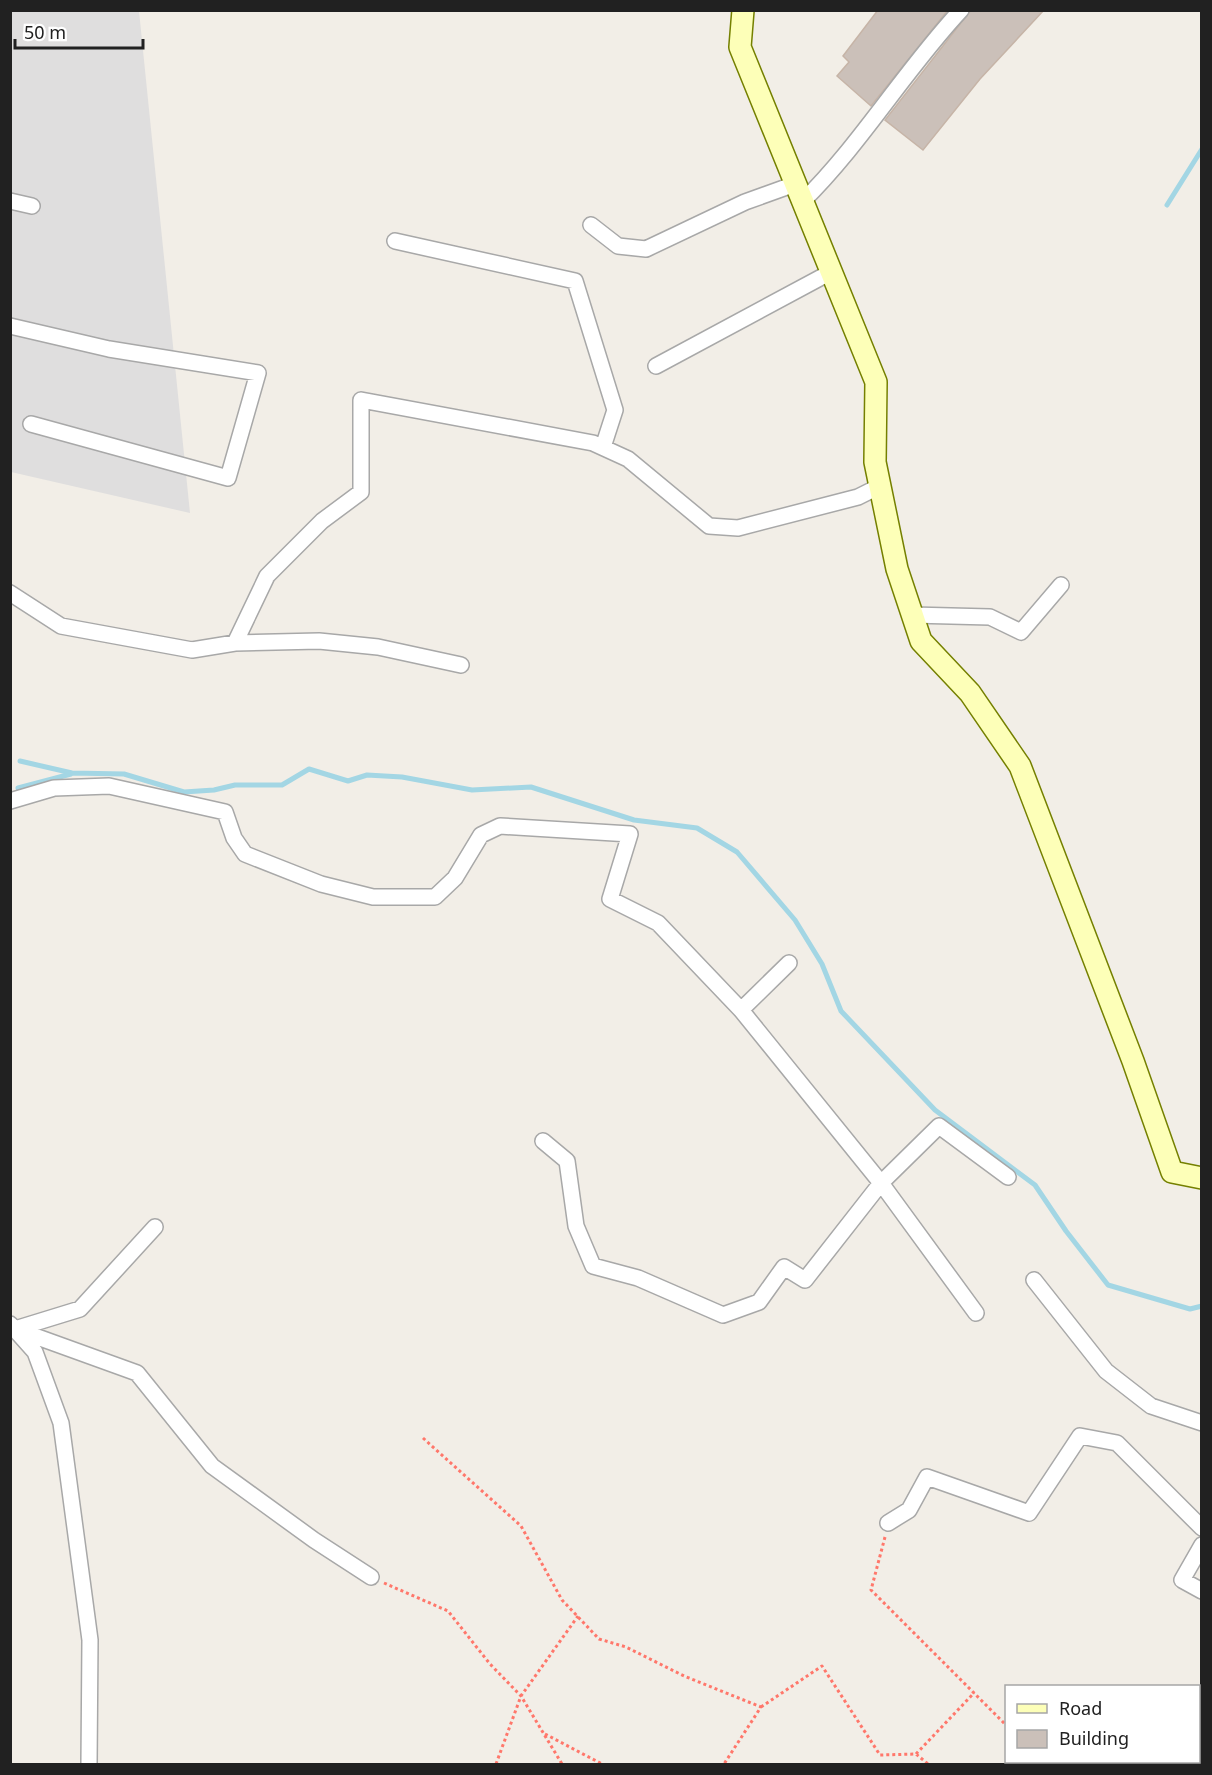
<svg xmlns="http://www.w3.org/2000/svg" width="1212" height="1775" font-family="'Noto Sans',sans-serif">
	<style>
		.residential { fill: #dfdede }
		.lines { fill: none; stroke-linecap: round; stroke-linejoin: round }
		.stream { stroke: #a3d6e4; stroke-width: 5 }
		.building { fill: #cbc0b9; stroke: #c6b4a7; stroke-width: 1.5 }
		.street-casing { stroke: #a8a8a8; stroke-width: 18 }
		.secondary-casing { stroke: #758000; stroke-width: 24 }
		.path { stroke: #ff776b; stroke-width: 3; stroke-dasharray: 3 3; stroke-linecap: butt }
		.street { stroke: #fff; stroke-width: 15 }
		.secondary { stroke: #fdffb8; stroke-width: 21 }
	</style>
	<rect width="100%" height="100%" fill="#f2eee7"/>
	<!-- residential -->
	<path class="residential" d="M11,11H139L190,513L11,472Z"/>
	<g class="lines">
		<!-- stream -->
		<path class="stream" d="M1167,205L1202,149
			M20,761L72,773L124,774L184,792L214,790L235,785H282L309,769L348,781L367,775L402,777L472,790L531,787L634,820L697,828L737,852L795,920L822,964L841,1011L935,1110L1035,1185L1066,1231L1108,1285L1190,1309L1202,1306
			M18,788L71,774"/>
	</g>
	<!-- building -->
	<path class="building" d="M878,10H948L871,106L837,76L849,62L843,56Z
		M971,10H1044L980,79L923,150L885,120Z"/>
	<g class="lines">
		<!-- street casing -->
		<g class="street-casing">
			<path id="street" d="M10,201L32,206
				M802,202C862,143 904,71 961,10
				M591,225L618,246L646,249L745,202L795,184
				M395,241L575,281L615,410L603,447
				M10,326L109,349L258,373L228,478L31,424
				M656,366L831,272
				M10,593L61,626L192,650L235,643L267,576L322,521L361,492V400L593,443L628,459L709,526L738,528L858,497L880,486
				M912,615L990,617L1021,632L1061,585
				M235,643L319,641L378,647L461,665
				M10,801L54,788L109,786L225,812L234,838L245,854L321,884L373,897H435L455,878L481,835L500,826L630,834L610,899L658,923L741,1010L789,963
				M741,1010L881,1183L976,1313
				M543,1141L567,1161L576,1226L593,1266L638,1278L723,1315L759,1302L784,1267L805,1280L881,1183L939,1126L1008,1177
				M1034,1280L1106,1371L1151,1406L1202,1423
				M10,1324L35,1352L61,1423L90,1640L89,1764
				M15,1329L80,1309L155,1227
				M18,1330L137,1373L212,1466L314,1540L371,1577
				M888,1523L909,1510L927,1477L1029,1513L1080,1436L1117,1443L1202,1528
				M1202,1545L1182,1580L1202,1591"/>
		</g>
		<!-- secondary casing -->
		<g class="secondary-casing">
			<path id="secondary" d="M743,10L740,47L876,382L875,462L897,569L921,641L970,693L1020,766L1133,1061L1172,1172L1202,1178"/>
		</g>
		<!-- path -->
		<path class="path" d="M423,1438L521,1526L562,1600L599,1639L626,1647L684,1676L761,1707L724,1764
			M885,1537L871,1590L1006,1725
			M384,1583L448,1611L490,1664L521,1696L562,1764
			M761,1707L822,1666L880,1755L916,1754L928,1764
			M545,1734L602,1764
			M916,1754L974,1693
			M496,1764L521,1696L578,1616"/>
		<!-- street -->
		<use href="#street" class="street"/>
		<!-- secondary -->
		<use href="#secondary" class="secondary"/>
	</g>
	<!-- border -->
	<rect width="1212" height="1775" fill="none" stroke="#212121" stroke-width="24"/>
	<!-- legend -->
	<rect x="1005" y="1685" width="195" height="78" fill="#ffffff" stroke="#a6a6a6" stroke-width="1.5"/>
	<rect x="1017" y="1704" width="30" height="9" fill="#fdffb8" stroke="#a6a6a6" stroke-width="1.5"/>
	<text x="1059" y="1715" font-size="18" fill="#212121">Road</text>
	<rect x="1017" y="1730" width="30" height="18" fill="#cbc0b9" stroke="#a6a6a6" stroke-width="1.5"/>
	<text x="1059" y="1745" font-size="18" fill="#212121">Building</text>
	<!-- scale -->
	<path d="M15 39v9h128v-9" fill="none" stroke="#212121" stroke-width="3"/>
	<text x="24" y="39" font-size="18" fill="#212121" stroke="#ffffff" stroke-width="4.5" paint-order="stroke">50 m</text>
</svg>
